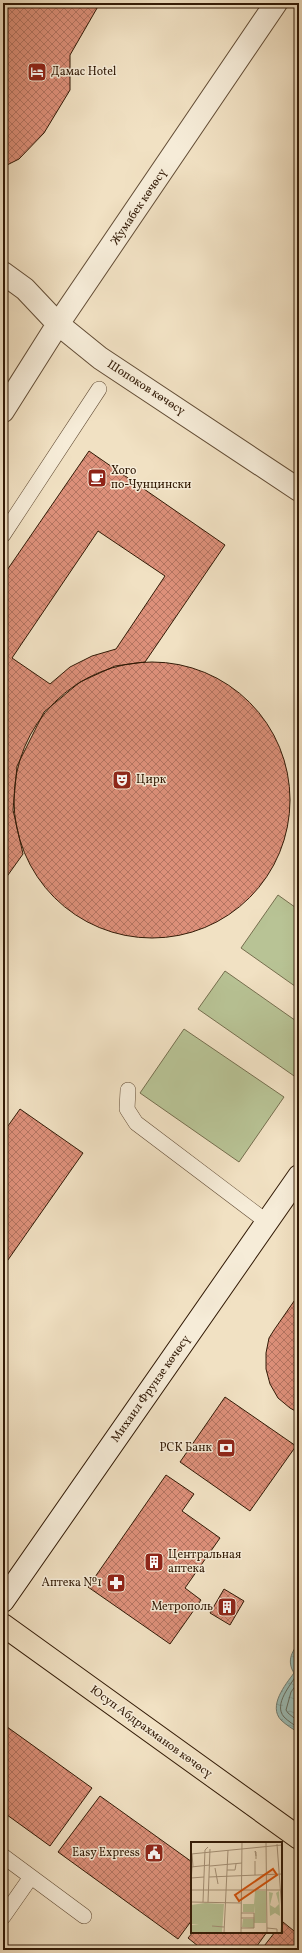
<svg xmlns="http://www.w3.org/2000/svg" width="302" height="1953" font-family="Vollkorn,serif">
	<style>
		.grass { fill: #b8c395; stroke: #756e4e }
		.water { fill: url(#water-ripples); stroke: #717c70 }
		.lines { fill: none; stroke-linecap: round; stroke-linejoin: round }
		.shore { stroke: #666c5e; stroke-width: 1 }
		.building { fill: url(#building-cross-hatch); stroke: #321a06; fill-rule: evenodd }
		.service-casing { stroke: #624c35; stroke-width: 16 }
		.tertiary-casing { stroke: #624c35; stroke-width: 24 }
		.secondary-casing { stroke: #321a06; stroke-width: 24 }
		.primary-casing { stroke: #321a06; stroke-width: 24 }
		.service { stroke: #f6ecd8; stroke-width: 15 }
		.tertiary { stroke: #f6ecd8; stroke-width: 22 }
		.secondary { stroke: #f6ecd8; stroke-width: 22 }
		.primary { stroke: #f1e1c3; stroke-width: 22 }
		.labels { text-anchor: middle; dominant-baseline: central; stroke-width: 3; stroke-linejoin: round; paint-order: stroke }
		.poi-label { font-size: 12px; fill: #321a06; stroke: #f6ecd8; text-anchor: start }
		.street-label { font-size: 12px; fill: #321a06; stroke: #f6ecd8 }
		.inset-road { fill: none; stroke: #a59177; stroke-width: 1 }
		.view { fill: #d6530b; fill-opacity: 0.15; stroke: #d6530b; stroke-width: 2 }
		.inset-edge { fill: none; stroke: #321a06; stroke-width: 2 }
	</style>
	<defs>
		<pattern id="water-ripples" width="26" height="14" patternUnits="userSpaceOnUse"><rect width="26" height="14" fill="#9bbdb6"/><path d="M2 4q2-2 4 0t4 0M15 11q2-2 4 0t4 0" fill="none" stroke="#86a29b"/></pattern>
		<pattern id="building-cross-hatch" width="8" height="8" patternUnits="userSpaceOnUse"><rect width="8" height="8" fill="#dd907a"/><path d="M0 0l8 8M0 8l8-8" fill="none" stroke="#b47562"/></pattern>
	</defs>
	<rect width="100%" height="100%" fill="#f1e1c3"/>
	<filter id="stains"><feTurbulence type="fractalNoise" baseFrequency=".005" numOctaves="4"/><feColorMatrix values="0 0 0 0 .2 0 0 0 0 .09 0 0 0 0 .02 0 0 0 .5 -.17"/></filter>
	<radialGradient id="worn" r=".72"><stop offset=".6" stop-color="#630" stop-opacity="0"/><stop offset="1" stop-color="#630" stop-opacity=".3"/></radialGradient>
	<!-- grass -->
	<path class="grass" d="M278,895L299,910V989L241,948Z
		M225,971L299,1023V1075L297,1078L198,1009Z
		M184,1029L284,1097L239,1162L140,1093Z"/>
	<!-- water -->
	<path class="water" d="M299,1643V1733C293,1729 286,1725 281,1720C268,1706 285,1685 294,1673C287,1662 291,1652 299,1643Z"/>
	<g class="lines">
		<!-- shore -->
		<path class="shore" d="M299,1649C290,1662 297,1663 297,1674C291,1685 273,1704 284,1717C288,1721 294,1725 299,1728
			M299,1681L291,1692L286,1710L288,1713L299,1722"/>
	</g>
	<!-- building -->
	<path class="building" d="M3,3H100L70,55V90L44,133L19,159L3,167Z
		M89,451L225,545L145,662L115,666L80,682L44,712L17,766L13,810L23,854L3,882V576ZM98,531L165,576L116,649L92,656L70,667L50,684L12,658Z
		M14 800a138 138 0 1 1 276 0a138 138 0 1 1-276 0Z
		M20,1109L83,1153L3,1267V1133Z
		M299,1294V1413L290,1408L278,1398L270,1384L266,1369V1353L269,1338L274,1330Z
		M225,1397L296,1446L250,1511L180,1462Z
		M166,1475L194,1494L182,1511L220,1538L185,1588L201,1600L170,1644L88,1587Z
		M224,1589L244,1601L230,1625L210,1613Z
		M3,1724L92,1788L50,1846L3,1812Z
		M100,1796L192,1862V1920L178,1939L58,1852Z
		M283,1922L299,1935V1950H261L275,1932H281Z
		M193,1932H267L254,1950H203L188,1938Z"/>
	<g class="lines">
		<!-- service casing -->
		<g class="service-casing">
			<path id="service" d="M3,535L99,389
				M128,1090L127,1109L136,1123L267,1222
				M3,1856L84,1916
				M3,1917L31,1877"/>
		</g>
		<!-- tertiary casing -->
		<g class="tertiary-casing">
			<path id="tertiary" d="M3,273L25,289L58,324L100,358L299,490
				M3,411L58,324L276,3"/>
		</g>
		<!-- secondary casing -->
		<g class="secondary-casing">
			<path id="secondary" d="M3,1601L299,1176"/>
		</g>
		<!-- primary casing -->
		<g class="primary-casing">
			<path id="primary" d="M3,1625L299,1838"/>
		</g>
		<!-- service -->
		<use href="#service" class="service"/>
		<!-- tertiary -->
		<use href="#tertiary" class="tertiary"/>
		<!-- secondary -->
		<use href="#secondary" class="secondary"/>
		<!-- primary -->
		<use href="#primary" class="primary"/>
	</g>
	<!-- icons -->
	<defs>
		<g id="hotel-square" transform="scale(1)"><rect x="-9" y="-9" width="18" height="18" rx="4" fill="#8f2418" stroke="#f6ecd8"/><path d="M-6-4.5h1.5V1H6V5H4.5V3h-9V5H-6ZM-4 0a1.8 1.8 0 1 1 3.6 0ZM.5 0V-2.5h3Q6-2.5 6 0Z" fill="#fff"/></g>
		<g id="cafe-square" transform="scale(1)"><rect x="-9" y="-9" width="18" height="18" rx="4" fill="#8f2418" stroke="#f6ecd8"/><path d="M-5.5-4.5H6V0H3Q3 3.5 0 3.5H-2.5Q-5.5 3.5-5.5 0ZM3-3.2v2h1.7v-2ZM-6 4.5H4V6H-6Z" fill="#fff"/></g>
		<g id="theatre-square" transform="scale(1)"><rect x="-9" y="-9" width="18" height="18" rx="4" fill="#8f2418" stroke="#f6ecd8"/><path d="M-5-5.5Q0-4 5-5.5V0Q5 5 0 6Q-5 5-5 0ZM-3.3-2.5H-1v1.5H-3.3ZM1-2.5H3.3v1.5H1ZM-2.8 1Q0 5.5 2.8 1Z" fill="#fff"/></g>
		<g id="bank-square" transform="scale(1)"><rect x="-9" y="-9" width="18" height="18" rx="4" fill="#8f2418" stroke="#f6ecd8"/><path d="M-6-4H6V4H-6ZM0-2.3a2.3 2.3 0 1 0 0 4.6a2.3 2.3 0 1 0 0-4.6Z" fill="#fff"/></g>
		<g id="building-square" transform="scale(1)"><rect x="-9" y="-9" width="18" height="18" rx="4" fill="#8f2418" stroke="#f6ecd8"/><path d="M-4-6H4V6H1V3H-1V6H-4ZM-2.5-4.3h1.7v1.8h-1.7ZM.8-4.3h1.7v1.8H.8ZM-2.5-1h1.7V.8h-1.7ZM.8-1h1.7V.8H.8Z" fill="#fff"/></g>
		<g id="pharmacy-square" transform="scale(1)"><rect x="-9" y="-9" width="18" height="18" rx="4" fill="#8f2418" stroke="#f6ecd8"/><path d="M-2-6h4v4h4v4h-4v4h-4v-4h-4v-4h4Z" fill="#fff"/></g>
		<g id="civic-square" transform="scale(1)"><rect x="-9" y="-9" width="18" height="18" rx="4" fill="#8f2418" stroke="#f6ecd8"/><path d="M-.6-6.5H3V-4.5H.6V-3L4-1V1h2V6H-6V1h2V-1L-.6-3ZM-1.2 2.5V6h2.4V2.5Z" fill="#fff"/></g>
	</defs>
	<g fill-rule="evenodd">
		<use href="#hotel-square" x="37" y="72"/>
		<use href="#cafe-square" x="97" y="478"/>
		<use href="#theatre-square" x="122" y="780"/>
		<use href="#bank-square" x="226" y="1448"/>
		<use href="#building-square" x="154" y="1562"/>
		<use href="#pharmacy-square" x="116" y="1583"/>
		<use href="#building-square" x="227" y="1607"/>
		<use href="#civic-square" x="154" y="1853"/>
	</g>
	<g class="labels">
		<!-- poi labels -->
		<g class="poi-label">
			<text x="51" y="72">Дамас Hotel</text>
			<text x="111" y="471">Хого<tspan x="111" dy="14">по-Чунцински</tspan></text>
			<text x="136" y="780">Цирк</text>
			<text x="212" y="1448" text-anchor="end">РСК Банк</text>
			<text x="168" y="1555">Центральная<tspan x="168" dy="14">аптека</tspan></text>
			<text x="102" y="1583" text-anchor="end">Аптека №1</text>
			<text x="213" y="1607" text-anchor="end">Метрополь</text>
			<text x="140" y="1853" text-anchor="end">Easy Express</text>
		</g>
		<!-- street labels -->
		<g class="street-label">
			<text transform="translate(139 207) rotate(-56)">Жумабек көчөсү</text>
			<text transform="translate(146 388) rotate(33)">Шопоков көчөсү</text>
			<text transform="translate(151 1389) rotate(-55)">Михаил Фрунзе көчөсү</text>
			<text transform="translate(151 1732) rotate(36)">Юсуп Абдрахманов көчөсү</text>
		</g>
	</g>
	<!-- overview -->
	<g transform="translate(191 1842)">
		<rect width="91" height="91" fill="#f1e1c3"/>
		<path d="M88,49L89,74L84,71L79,74L78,50L82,51L79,63L84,66L88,62L85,51Z" fill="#b8c395"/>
		<path d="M64,49H75V81H63V86L51,85L52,77H63L64,63L63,70H52V62H63ZM14,61L33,62L31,91H0V83H8L0,82V63Z" fill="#b8c395"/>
		<path class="inset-road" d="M75,0L76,91M86,2L91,70M0,12L91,3M1,12L2,25M65,17V10L64,9L65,14M19,24L51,21M0,25L19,23M24,26L27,42M36,28H44L45,22M64,33V19M18,35L91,32M0,36L13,35M0,41L1,25M0,48H91M0,60L50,61M12,60L14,8L17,5M17,60L19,7M50,76H63M21,84L33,85M50,86H63V71H50M76,86L86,87V91M33,91L37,8M50,91L51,0M90,91L91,79"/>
		<path class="view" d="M82,27L86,33L48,59L44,53Z"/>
		<rect width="91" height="91" class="inset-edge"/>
	</g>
	<!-- margin -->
	<rect width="302" height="1953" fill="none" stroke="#f1e1c3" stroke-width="16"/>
	<rect x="4" y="4" width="294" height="1945" fill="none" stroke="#321a06" stroke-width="2"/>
	<rect x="8" y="8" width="286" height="1937" fill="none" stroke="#321a06"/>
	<rect width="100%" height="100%" filter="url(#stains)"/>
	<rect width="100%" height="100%" fill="url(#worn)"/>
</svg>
